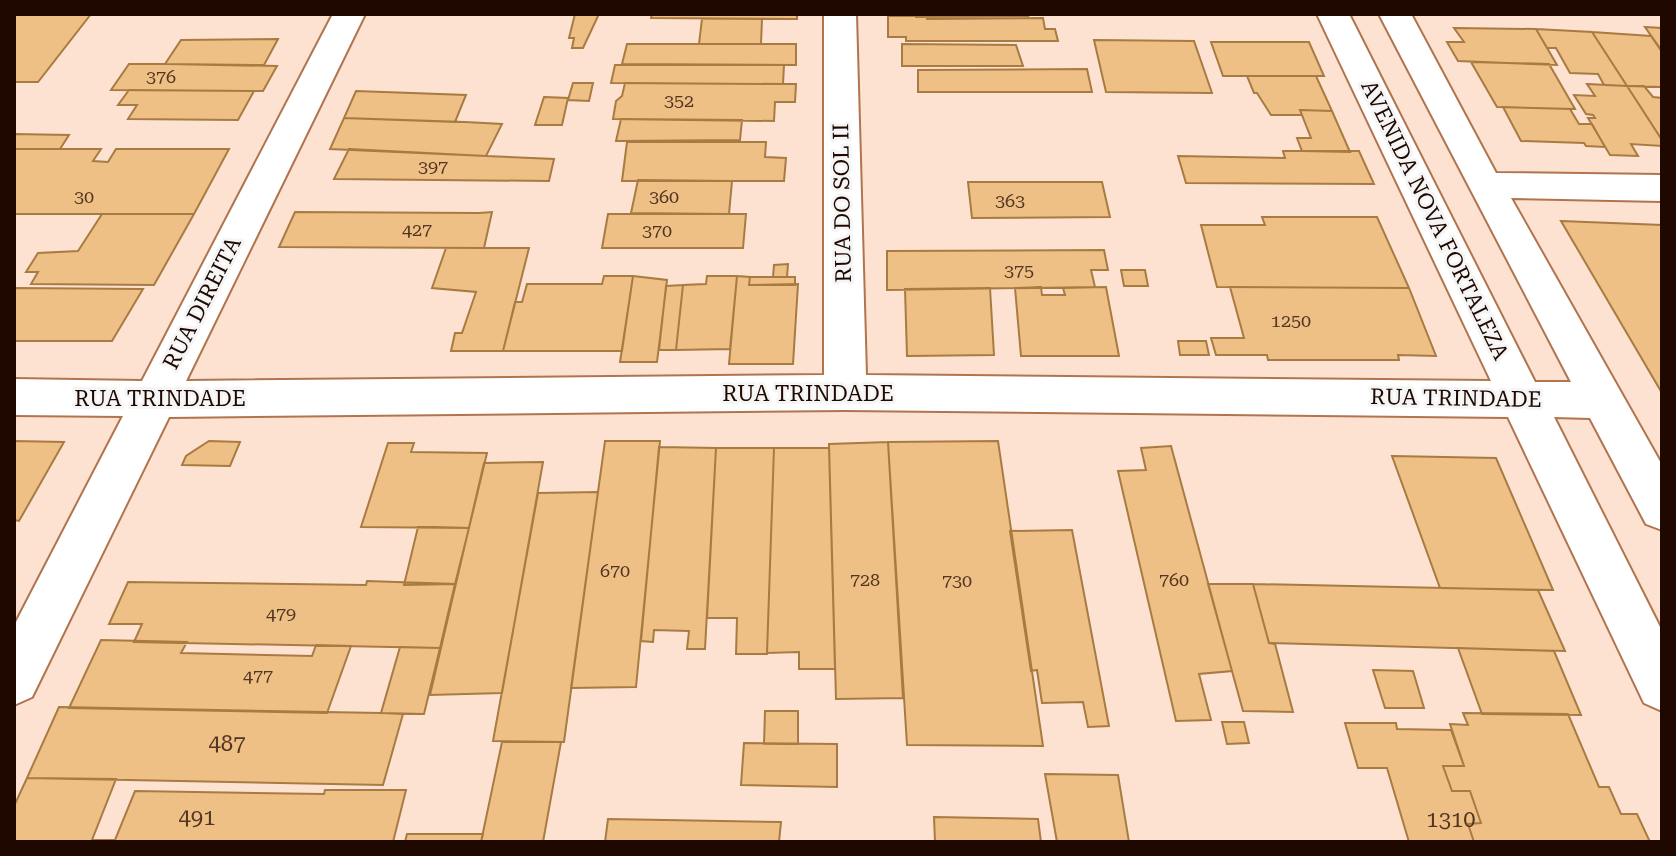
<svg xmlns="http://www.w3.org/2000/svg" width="1676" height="856" font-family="'Roboto Serif',serif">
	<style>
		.building { fill: #efc086; stroke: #a77b42; stroke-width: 2 }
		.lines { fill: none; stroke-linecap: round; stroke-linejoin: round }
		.minor-casing { stroke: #b0744e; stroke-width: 4 }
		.minor { fill: #fff; fill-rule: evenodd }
		.labels { text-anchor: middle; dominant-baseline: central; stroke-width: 6; stroke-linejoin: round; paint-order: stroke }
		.number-label { font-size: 18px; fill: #523622 }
		.street-label { font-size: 22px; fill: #1e0800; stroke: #f5f5f5 }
		.near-number-label { font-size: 22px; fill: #523622 }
	</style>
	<rect width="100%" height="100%" fill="#fde2d2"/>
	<!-- building -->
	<path class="building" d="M14,14H91L38,82H14Z
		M575,14H599L583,48H572L574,38H569Z
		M652,14H797V19L651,18Z
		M916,14H1027L1028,16L916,17Z
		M888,16H927V19L1043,18L1045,29H1055L1058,41H906V37H888Z
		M702,19H762L761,44H699Z
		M1645,27L1662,28V51Z
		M1454,28L1536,29L1557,65L1458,61L1447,42H1464Z
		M1536,29L1592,32L1627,86L1604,85L1598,74L1570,73L1556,48H1547Z
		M1592,32L1651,36L1662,52V87L1627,86Z
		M278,39L264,65L165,64L181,40Z
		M1094,40L1194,41L1212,93L1106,92Z
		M1211,42H1309L1324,76H1223Z
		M627,44H796V65L622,64Z
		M902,44L1016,45L1023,66H902Z
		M1471,62L1549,64L1575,109L1497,107Z
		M129,64H165L277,66L263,91L111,90Z
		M615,65H784L783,84L611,83Z
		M1087,69L1092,92H918V70Z
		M1247,76H1316L1332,111L1300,110L1302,115H1271L1257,93H1254Z
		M573,83H593L589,101L568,100Z
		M625,83L783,84H796L795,102H775L774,121L613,119L616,101L622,96Z
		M1587,84L1627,86L1662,140V146L1631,144L1638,156L1610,155L1588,118H1595L1593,115L1586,114L1574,95L1595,96Z
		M1627,86H1644L1653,97L1662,98V140Z
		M129,90L254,91L238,120L128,119L137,105H118Z
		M356,91L466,95L455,122L344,118Z
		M544,97L568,98L562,125H535Z
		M1503,107L1570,109L1579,124H1592L1605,147L1586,146L1584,143L1521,141Z
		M1300,110L1332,111L1350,152L1302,151L1297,138H1311Z
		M344,118L465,122L502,124L486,156L330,149Z
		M621,119L742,120L740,140L616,141Z
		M14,134L69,135L60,149H14Z
		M627,142H766L765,157L786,158L784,181H622Z
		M14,149H101L93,161L108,162L116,149H229L194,214H14Z
		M349,149L486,156L554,159L549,181L334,179Z
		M1283,151H1359L1374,184L1186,183L1178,156L1285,158Z
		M638,180L732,181L729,214L631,213Z
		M968,182H1102L1110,217L972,218Z
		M295,212L479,213L492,212L484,248L279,247Z
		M102,214H194L154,285L31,284L38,272H26L38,253L78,251Z
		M608,214H746L743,248H602Z
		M1262,217H1377L1409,288L1217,287L1201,225H1265Z
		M1561,221L1662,225V393Z
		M446,248H529L503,351H451L455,333H462L476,292L432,288Z
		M1104,250L1108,270H1091L1095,287L887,290V251Z
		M788,264L787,277H773L774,265Z
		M1121,270H1145L1148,286H1124Z
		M604,276H633L622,351H503L515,302H522L527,284H602Z
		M633,276L667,280L657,362H620Z
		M707,276H737L730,349L676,350L683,285L706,284Z
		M737,276L750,277L749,285L798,284L793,364H729Z
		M750,277H795V285H749Z
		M683,285L676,350H659L666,286Z
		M1041,287L1042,295H1065L1063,288L1106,287L1119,356H1021L1015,288Z
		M1230,287L1409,288L1436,356L1398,355L1399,360H1268L1267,355H1216L1211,338H1244Z
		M14,288L143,289L112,341H14Z
		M990,288L994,355L907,356L905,289Z
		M1178,341H1206L1209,355H1180Z
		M14,441L64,442L19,521L14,520Z
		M209,441L240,442L230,466L182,465L186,456Z
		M605,441H660L636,687L571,688Z
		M998,441L1043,746L907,745L888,442Z
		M888,442L903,698L836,699L829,444Z
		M388,443H414L411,452L487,453L469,528L361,527Z
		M1171,446L1232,671L1199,674L1211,720L1176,721L1118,471L1146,470L1141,448Z
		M659,447L716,448L705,649H687L689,631L654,630L653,642L641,641Z
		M716,448H774L767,654H736L737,618H707Z
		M774,448H829L835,669H799V652L767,653Z
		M1392,456L1496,458L1553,590L1440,588Z
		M543,462L502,693L430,695L484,463Z
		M598,492L564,742L493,741L538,493Z
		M418,527L469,528L455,584L404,585Z
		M1072,530L1109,726L1088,727L1083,702L1042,703L1037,670L1031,671L1010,531Z
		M367,581L455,584L440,648L134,642L142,624H109L128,582L366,585Z
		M1208,584H1253L1269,643L1275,644L1293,712L1243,711Z
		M1253,584L1538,590L1565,651L1269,643Z
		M101,640L187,642L181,653L312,656L316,645L351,646L327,713L69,708Z
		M400,647L440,648L424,714L381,713Z
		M1458,648L1554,651L1581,715L1482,714Z
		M1373,670L1413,671L1424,708H1385Z
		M59,707L381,713L403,714L383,785L27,778Z
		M765,711H798V744H764Z
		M1463,713L1568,714L1599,787H1609L1621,814H1637L1650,842H1474L1468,824L1481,823L1470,791H1452L1443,766H1464L1450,724L1468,725Z
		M1222,722H1244L1249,743L1227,744Z
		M1345,723H1396L1397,729L1451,730L1464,766H1443L1452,791H1470L1481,823L1468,824L1474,842H1409L1387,768H1358Z
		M502,742H561L543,842H481Z
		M744,743L837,744V787L741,785Z
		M1045,774L1118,775L1129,842H1057Z
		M27,778L116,779L92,840H115L135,791L324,794L325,790H406L393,842H14V806Z
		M934,817L1038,819L1041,842H935Z
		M608,819L781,822L779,842H605Z
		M407,834H483L481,842H405Z"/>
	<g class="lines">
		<!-- minor casing -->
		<g class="minor-casing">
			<path id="minor" d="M333,14H365L186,381L824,375V14H856L866,375L1491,381L1317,14H1349L1535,382H1571L1379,14H1411L1496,173L1662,175V201L1511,198L1662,465V530L1646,524L1590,418L1554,417L1662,631V711L1644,703L1508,417L845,410L169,417L32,697L14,705V626L123,416L14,415V379L142,381Z"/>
		</g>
		<!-- minor -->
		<use href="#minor" class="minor"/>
	</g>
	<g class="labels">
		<!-- number labels -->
		<g class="number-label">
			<text x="161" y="76">376</text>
			<text x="679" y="100">352</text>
			<text x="433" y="166">397</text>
			<text x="84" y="196">30</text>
			<text x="664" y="196">360</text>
			<text x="1010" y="200">363</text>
			<text x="417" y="229">427</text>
			<text x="657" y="230">370</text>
			<text x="1019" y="270">375</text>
			<text x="1291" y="320">1250</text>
			<text x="615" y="570">670</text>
			<text x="865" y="579">728</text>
			<text x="1174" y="579">760</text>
			<text x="957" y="580">730</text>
			<text x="281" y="613">479</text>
			<text x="258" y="675">477</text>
		</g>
		<!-- street labels -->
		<g class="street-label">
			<text transform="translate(842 203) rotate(-91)">RUA DO SOL II</text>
			<text transform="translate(1435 220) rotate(64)">AVENIDA NOVA FORTALEZA</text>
			<text transform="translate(202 303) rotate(-63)">RUA DIREITA</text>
			<text x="808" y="393">RUA TRINDADE</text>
			<text x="160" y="398">RUA TRINDADE</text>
			<text transform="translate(1456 398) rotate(1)">RUA TRINDADE</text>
		</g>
		<!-- near-number labels -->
		<g class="near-number-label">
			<text x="227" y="743">487</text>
			<text x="197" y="817">491</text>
			<text x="1451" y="819">1310</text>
		</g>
	</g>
	<!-- border -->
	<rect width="1676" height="856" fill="none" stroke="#1e0800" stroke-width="32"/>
</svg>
